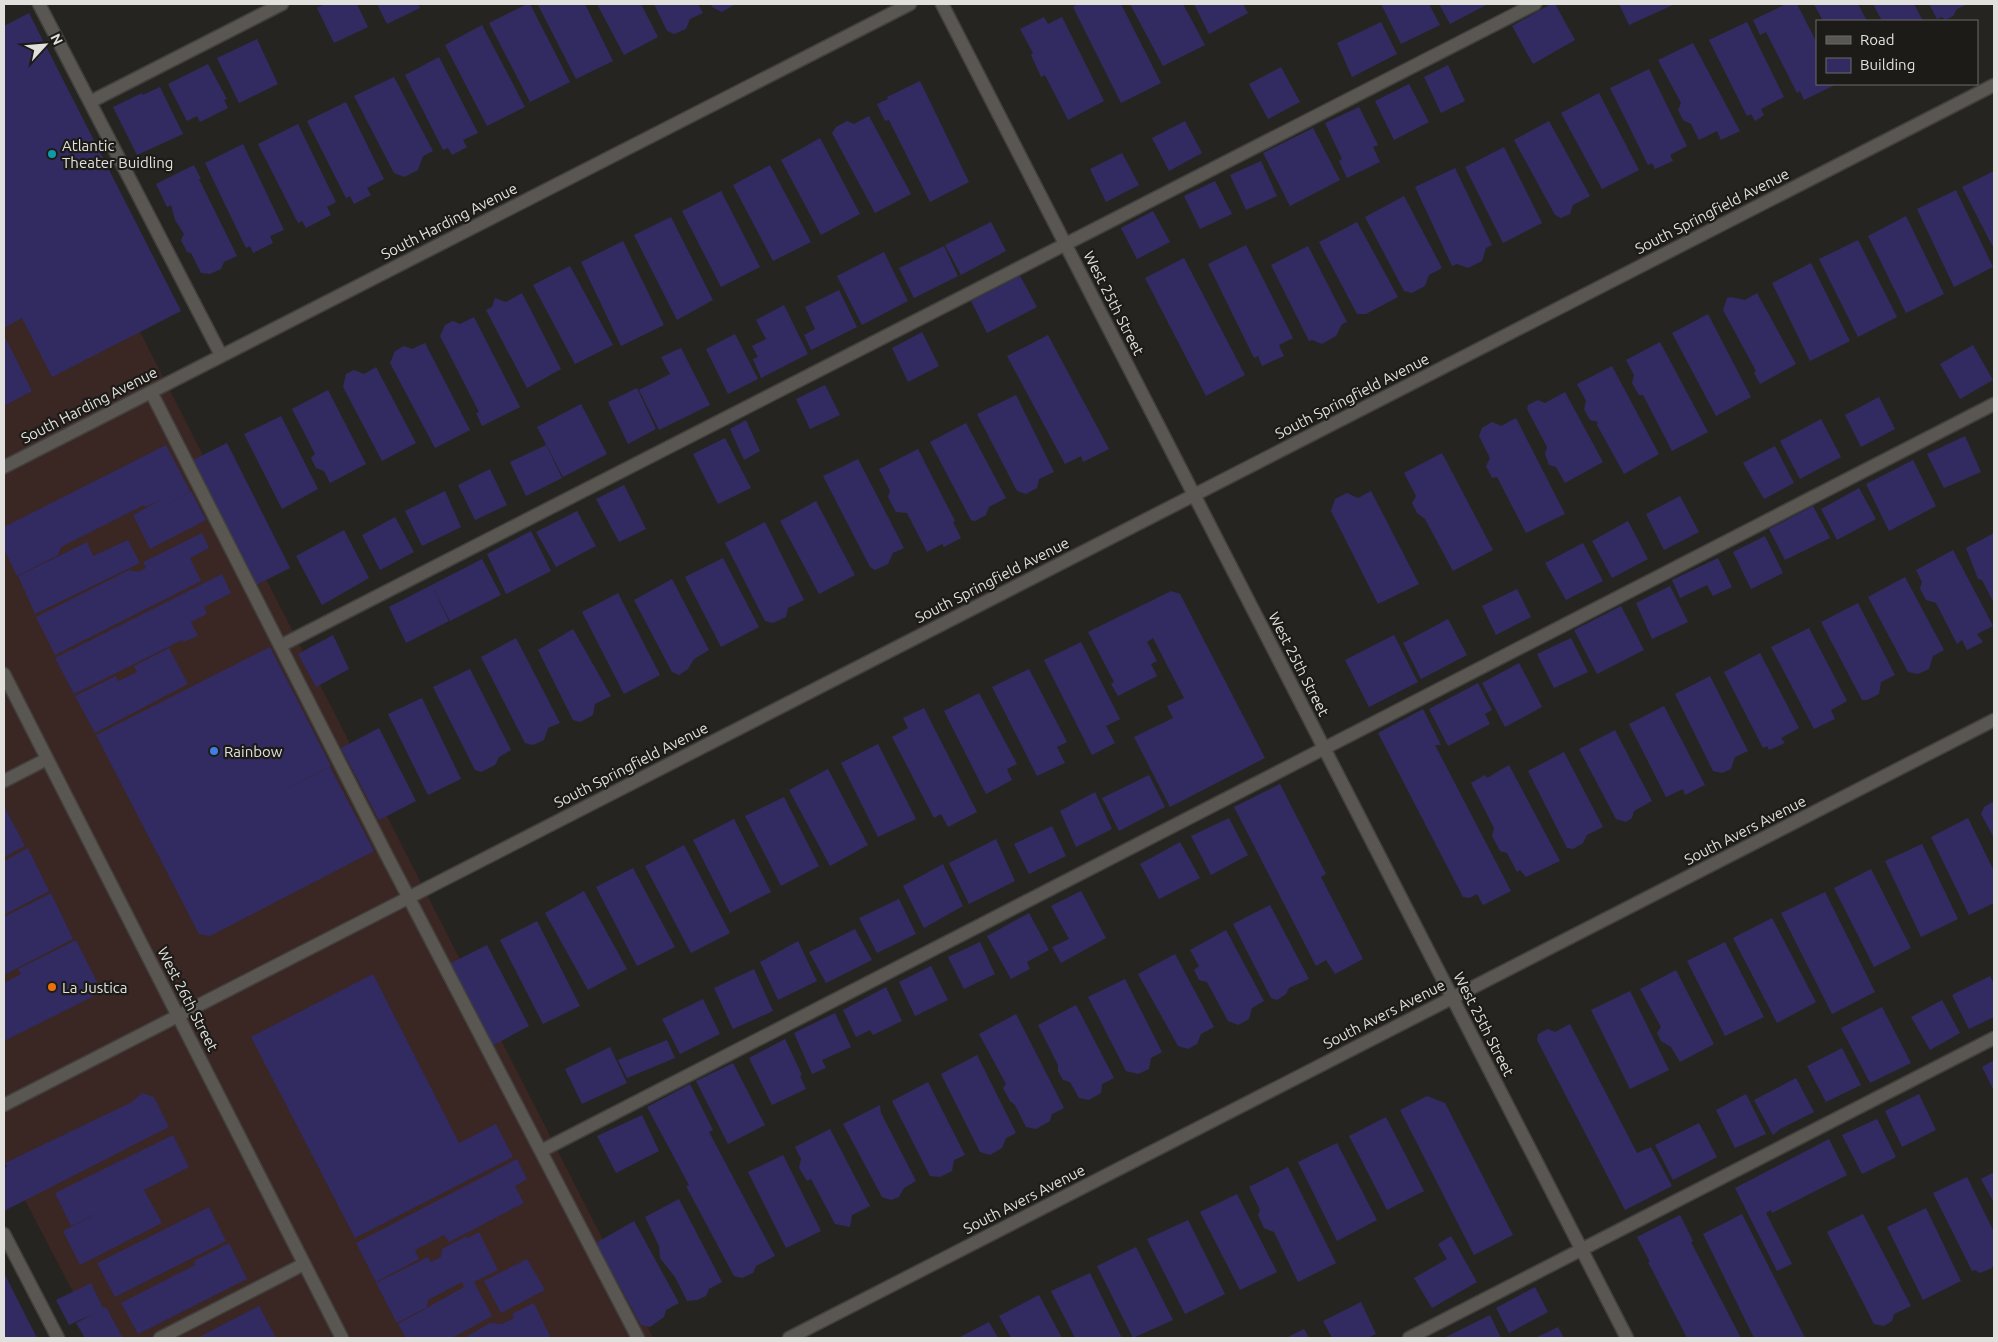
<svg xmlns="http://www.w3.org/2000/svg" width="1998" height="1342" font-family="Ubuntu,sans-serif">
	<style>
		.commercial { fill: #3a2623 }
		.building { fill: #312b62 }
		.lines { fill: none; stroke-linecap: round; stroke-linejoin: round }
		.lane-casing { stroke: #41403d; stroke-width: 15 }
		.street-casing { stroke: #41403d; stroke-width: 15 }
		.secondary-casing { stroke: #41403d; stroke-width: 15 }
		.lane { stroke: #5a5752; stroke-width: 12 }
		.street { stroke: #5a5752; stroke-width: 12 }
		.secondary { stroke: #5a5752; stroke-width: 12 }
		.culture-dot { fill: #0f9aa8; stroke: #1d1b17; stroke-width: 2 }
		.shop-dot { fill: #3f7fe0; stroke: #1d1b17; stroke-width: 2 }
		.food-dot { fill: #e8710a; stroke: #1d1b17; stroke-width: 2 }
		.labels { text-anchor: middle; dominant-baseline: central; stroke-width: 4.5; stroke-linejoin: round; paint-order: stroke }
		.poi-label { font-size: 15px; fill: #e1e0dd; stroke: #1d1b17; text-anchor: start }
		.street-label { font-size: 15px; fill: #e1e0dd; stroke: #1d1b17 }
	</style>
	<rect width="100%" height="100%" fill="#262420"/>
	<!-- commercial -->
	<path class="commercial" d="M4,65L653,1338H97L4,1160Z"/>
	<!-- building -->
	<path class="building" d="M325,4H357L368,27L334,43L317,8Z
		M377,4H418L420,8L387,24Z
		M527,4H530L570,82L530,102L489,23Z
		M540,4H585L613,61L576,79L538,5Z
		M597,4H641L658,37L624,55Z
		M654,4H698L703,13L690,19L686,29L674,34L667,31Z
		M711,4H734V5L722,12L712,7Z
		M1078,4H1121L1161,83L1121,103L1073,7Z
		M1130,4H1183L1205,45L1163,66Z
		M1194,4H1243L1248,13L1209,34Z
		M1381,4H1429L1440,25L1401,44Z
		M1439,4H1488L1450,24Z
		M1551,4H1555L1575,40L1533,64L1512,26Z
		M1619,4H1675L1629,25Z
		M1786,4H1797L1817,43V84H1837L1804,100L1800,91L1797,93L1766,32L1760,35L1753,20Z
		M1814,4H1858L1867,21H1823Z
		M1873,4H1914L1923,21H1882Z
		M1929,4H1968L1957,9L1953,16L1945,20L1942,17L1937,19Z
		M29,13L181,311L52,377L22,318L4,328V26Z
		M1044,17L1048,24L1062,17L1104,101L1068,120L1045,75L1041,77L1031,55L1033,53L1020,29Z
		M1381,22L1397,54L1352,77L1337,43Z
		M1747,22L1784,97L1761,109L1764,115L1755,121L1751,114L1747,116L1709,40Z
		M482,25L525,107L487,126L445,45Z
		M257,39L278,84L239,103L217,58Z
		M1693,43L1740,131L1721,140L1717,131L1699,140L1691,124L1683,120L1678,110L1681,103L1658,60Z
		M439,57L478,133L463,140L467,147L452,155L448,148L443,150L405,75Z
		M208,64L227,99L224,100L228,108L200,122L197,116L187,121L168,84Z
		M1448,65L1465,101L1441,113L1424,77Z
		M1281,67L1300,102L1268,119L1249,84Z
		M1649,69L1687,146L1670,155L1673,161L1655,169L1652,163L1648,165L1610,88Z
		M394,77L433,151L423,156L418,170L404,177L394,173L354,96Z
		M920,81L969,182L930,202L889,120L885,121L877,104L888,99L887,97Z
		M1409,84L1429,122L1394,140L1375,101Z
		M160,87L183,134L137,155L113,107L142,93L143,95Z
		M1599,93L1639,170L1602,189L1561,113Z
		M346,102L384,179L367,188L371,195L354,204L350,196L346,198L307,121Z
		M1359,107L1378,145L1373,147L1380,162L1347,178L1339,161L1342,159L1325,123Z
		M869,116L911,194L875,213L832,133L836,127L847,121L854,124Z
		M1185,121L1202,153L1169,171L1152,138Z
		M1549,121L1590,196L1573,205L1570,214L1561,218L1555,215L1514,140Z
		M298,124L336,202L327,207L331,215L306,228L302,221L298,223L258,144Z
		M1313,128L1340,180L1290,206L1263,153Z
		M820,138L860,214L821,235L781,160Z
		M243,144L284,230L270,236L273,243L253,253L250,246L246,248L205,163Z
		M1504,147L1542,223L1503,243L1465,167Z
		M1122,153L1139,185L1106,202L1090,169Z
		M1261,161L1277,196L1246,210L1230,175Z
		M194,165L201,179H199L237,256L224,262L221,269L210,274L201,273L191,253L187,252L181,240L184,234L175,220L171,205L167,207L156,184Z
		M770,165L811,242L773,261L733,185Z
		M1455,168L1492,245L1486,248L1482,261L1468,268L1457,264L1452,266L1415,187Z
		M1994,171V249L1962,187Z
		M1215,181L1232,214L1200,229L1184,196Z
		M1956,190L1993,267L1954,287L1917,209Z
		M721,191L760,267L721,287L682,211Z
		M1404,196L1442,268L1429,275L1425,286L1412,293L1404,291L1365,217Z
		M1153,211L1170,242L1137,259L1121,228Z
		M1906,216L1944,294L1906,313L1868,236Z
		M671,217L713,300L677,320L634,235Z
		M991,222L1006,251L961,275L945,245Z
		M1357,222L1398,297L1366,314H1357L1319,242Z
		M1858,240L1897,317L1858,337L1819,259Z
		M623,241L664,325L621,346L581,262Z
		M1246,245L1293,338L1279,345L1284,356L1262,366L1258,356L1254,358L1208,264Z
		M944,246L958,276L914,298L899,268Z
		M1308,246L1347,322L1342,324L1336,336L1322,344L1312,340L1309,341L1271,265Z
		M884,252L908,301L862,325L837,276Z
		M1184,258L1245,375L1206,396L1145,278Z
		M1811,263L1850,341L1810,361L1772,283Z
		M570,266L613,345L575,364L533,285Z
		M1020,276L1037,307L987,333L971,301Z
		M839,290L857,327L811,350L804,335L815,329L805,307Z
		M522,293L561,369L527,388L486,310L492,307L495,298L506,302Z
		M1757,293L1796,364L1760,384L1754,373L1756,371L1723,310L1727,298L1731,297L1745,300Z
		M784,305L808,354L761,378L753,359L758,357L752,346L766,339L756,320Z
		M1708,314L1751,397L1716,416L1672,333Z
		M474,317L520,407L482,426L476,413L479,412L440,336L445,325L453,321L460,324Z
		M922,332L939,366L908,382L892,348Z
		M735,334L758,379L728,394L706,349Z
		M4,335L32,391L4,406Z
		M1048,335L1109,449L1083,462L1081,456L1065,464L1007,356Z
		M1660,342L1708,432L1672,451L1643,395H1639L1632,383L1634,375L1626,360Z
		M425,343L470,430L435,448L390,363L395,351L404,346L412,349Z
		M1973,345L1993,380L1960,399L1940,364Z
		M681,348L710,405L659,430L639,390L670,374L661,357Z
		M1612,366L1659,454L1624,474L1597,425L1598,422L1590,420L1584,409L1586,401L1577,384Z
		M376,367L416,443L382,461L343,387L346,374L354,370L364,374Z
		M825,385L840,415L810,429L796,399Z
		M637,388L656,429L628,444L608,402Z
		M328,390L366,464L330,483L324,471L316,468L311,458L315,454L292,409Z
		M1565,392L1603,462L1565,483L1556,467L1549,465L1545,454L1547,447L1527,409L1528,405L1538,400L1545,403Z
		M1016,395L1054,472L1039,479L1037,488L1026,494L1017,491L977,414Z
		M1879,397L1895,429L1861,447L1845,415Z
		M581,404L607,454L563,477L537,427Z
		M281,416L318,489L282,509L244,434Z
		M1516,418L1565,514L1526,533L1497,477L1492,478L1486,466L1490,458L1479,436L1482,428L1492,422L1501,426Z
		M1821,419L1841,457L1800,479L1780,441Z
		M746,420L760,451L744,460L730,429Z
		M966,423L1006,498L989,507L986,515L975,521L971,520L930,442Z
		M1965,436L1981,472L1944,488L1927,454Z
		M725,438L751,488L718,504L693,454Z
		M227,443L290,568L254,586L191,461Z
		M166,445L190,491L164,506L191,491L206,520L150,549L133,515L162,499L145,507L144,505L61,547L58,555L17,576L4,549V527Z
		M546,445L562,478L526,496L510,462Z
		M1775,446L1794,483L1764,499L1743,463Z
		M918,449L955,521L953,522L961,538L944,547L942,544L927,552L907,513L896,512L888,497L890,491L879,469Z
		M1442,453L1493,550L1453,571L1425,519L1417,513L1412,503L1416,496L1404,473Z
		M858,459L904,548L893,553L888,564L875,570L870,567L823,476Z
		M1913,460L1936,506L1889,531L1866,484Z
		M490,469L507,505L475,520L458,485Z
		M624,485L646,529L619,542L596,499Z
		M1859,488L1876,519L1837,540L1821,509Z
		M445,491L461,527L422,546L405,511Z
		M1371,491L1419,584L1378,604L1331,511L1335,499L1347,493L1358,498Z
		M1680,496L1699,532L1664,550L1646,514Z
		M816,501L855,575L819,594L780,521Z
		M1813,506L1830,538L1785,560L1769,529Z
		M577,511L596,546L556,567L536,532Z
		M395,517L414,552L380,570L362,535Z
		M1628,521L1648,559L1612,578L1592,541Z
		M765,522L804,600L788,608L786,617L773,623L765,621L725,543Z
		M344,530L369,578L322,605L296,556Z
		M531,531L551,571L506,594L487,554Z
		M202,533L209,548L190,558L201,581L55,655L36,617L129,570L138,572L146,568L143,562Z
		M1994,533V603L1982,580L1978,579L1966,548Z
		M1765,536L1783,573L1751,589L1733,552Z
		M128,540L140,563L35,614L18,576L87,542L93,556Z
		M1583,543L1603,581L1566,600L1545,563Z
		M1953,550L1993,626L1977,634L1983,642L1967,650L1962,640L1957,644L1936,603L1926,600L1920,589L1922,582L1916,570Z
		M723,558L759,627L721,647L685,577Z
		M1718,558L1732,587L1713,596L1707,585L1680,598L1672,580Z
		M482,559L501,595L450,621L433,588L449,621L406,643L389,607Z
		M222,574L231,593L204,607L207,614L191,622L198,636L183,642L182,640L74,694L55,658Z
		M1905,577L1944,650L1933,656L1929,669L1918,674L1908,672L1868,597Z
		M672,579L709,650L694,659L688,669L679,675L672,672L634,600Z
		M1670,586L1688,622L1652,639L1636,603Z
		M1517,589L1531,617L1496,635L1482,606Z
		M1171,591L1180,594L1265,758L1170,807L1134,737L1173,718L1167,706L1184,698L1153,638L1147,642L1157,661L1151,664L1157,676L1118,696L1111,684L1114,682L1088,632Z
		M618,593L660,675L624,694L582,612Z
		M1858,603L1895,675L1881,682L1879,694L1867,700H1862L1821,622Z
		M1621,606L1644,650L1597,674L1574,630Z
		M1448,619L1467,655L1421,679L1403,643Z
		M1809,628L1847,701L1831,710L1835,719L1814,729L1771,647Z
		M573,629L611,696L595,704L593,715L580,722L573,720L538,650Z
		M333,635L349,669L316,687L298,654Z
		M1394,635L1418,682L1369,707L1345,660Z
		M516,638L560,723L548,728L544,740L533,745L525,743L481,657Z
		M1571,638L1588,672L1554,688L1537,654Z
		M1081,642L1120,719L1106,726L1115,743L1092,755L1044,660Z
		M270,647L331,766L270,797L330,767L374,851L210,936L199,934L96,735Z
		M169,648L188,684L95,733L75,696L116,676L118,681L137,672L134,666Z
		M1760,653L1799,728L1781,738L1785,743L1769,750L1767,746L1763,748L1724,672Z
		M1519,663L1542,707L1505,727L1482,683Z
		M470,669L511,750L499,757L495,765L481,772L475,770L433,687Z
		M1029,669L1067,742L1057,747L1065,763L1037,776L992,687Z
		M1710,676L1748,751L1735,757L1731,769L1722,773L1713,771L1675,694Z
		M1478,683L1492,710L1485,714L1490,724L1448,746L1429,709Z
		M979,693L1017,764L1007,769L1012,780L986,794L944,711Z
		M422,698L461,779L428,795L388,714Z
		M1664,706L1705,785L1685,795L1683,789L1666,797L1629,724Z
		M924,708L977,812L948,827L941,814L934,818L892,737L908,728L903,718Z
		M1423,709L1441,745H1435L1511,891L1483,905L1477,894L1469,898L1463,897L1378,733Z
		M379,728L416,801L379,820L341,748Z
		M1615,730L1652,801L1634,811L1632,818L1626,822L1616,819L1579,749Z
		M878,744L916,819L878,837L841,763Z
		M1564,752L1603,827L1587,835L1583,843L1573,849L1567,848L1528,771Z
		M1509,765L1560,861L1526,877L1520,870L1517,872L1507,853L1500,851L1492,836L1494,828L1471,783L1485,775L1487,778Z
		M828,769L868,845L830,866L789,790Z
		M1149,775L1165,807L1119,831L1102,798Z
		M1280,784L1326,874L1321,877L1363,959L1335,974L1326,960L1316,966L1234,807Z
		M1095,792L1112,829L1076,847L1060,811Z
		M784,797L819,866L781,886L745,816Z
		M1994,801V838L1981,814L1984,807Z
		M4,806L25,846L4,857Z
		M1229,818L1248,855L1211,875L1191,836Z
		M1968,818L1994,871V903L1969,915L1931,837Z
		M734,819L771,892L730,913L693,840Z
		M1052,826L1066,856L1029,874L1014,844Z
		M996,839L1015,881L969,904L949,863Z
		M1180,842L1200,878L1159,899L1140,864Z
		M1922,844L1958,919L1921,937L1885,861Z
		M684,845L730,933L691,953L645,866Z
		M28,848L49,891L4,915V861Z
		M943,864L963,906L924,928L903,886Z
		M633,868L675,947L637,966L596,887Z
		M1871,869L1911,948L1874,967L1834,888Z
		M584,891L627,969L588,990L545,913Z
		M1081,891L1106,938L1061,963L1052,947L1069,939L1051,906Z
		M1825,892L1875,992L1832,1014L1781,913Z
		M51,893L73,939L4,975V917Z
		M899,899L916,934L877,953L859,918Z
		M1270,905L1309,979L1289,988L1286,994L1277,1000L1271,998L1233,924Z
		M1029,913L1049,950L1027,962L1030,969L1011,979L987,936Z
		M1772,918L1816,1002L1777,1023L1733,938Z
		M537,921L580,1006L543,1024L500,940Z
		M855,929L872,960L826,983L809,952Z
		M1226,930L1264,1001L1252,1008L1249,1019L1238,1025L1228,1021L1207,982L1199,980L1194,970L1199,966L1190,950Z
		M76,940L102,992L4,1041V983L21,974L18,969Z
		M798,941L817,981L778,1000L760,962Z
		M980,942L995,974L964,989L948,957Z
		M1725,942L1764,1017L1725,1036L1687,961Z
		M487,945L529,1026L492,1046L449,964Z
		M1175,954L1214,1027L1201,1034L1197,1044L1188,1049L1178,1046L1138,974Z
		M931,966L948,1000L915,1016L899,982Z
		M754,969L773,1011L733,1029L714,988Z
		M1676,970L1714,1044L1680,1062L1671,1047L1661,1041L1657,1033L1661,1027L1640,989Z
		M373,974L459,1143L496,1124L513,1157L355,1238L251,1037Z
		M1990,976L1994,984V1017L1969,1029L1952,995Z
		M1125,979L1162,1052L1151,1058L1149,1069L1138,1074L1126,1071L1088,997Z
		M886,987L902,1021L873,1035L870,1030L856,1037L843,1010Z
		M1630,991L1669,1070L1630,1089L1591,1010Z
		M703,999L720,1034L680,1054L662,1019Z
		M1942,1000L1960,1033L1930,1050L1911,1017Z
		M1076,1005L1114,1078L1102,1084L1101,1093L1089,1100L1079,1098L1070,1082L1063,1080L1058,1071V1065L1038,1025Z
		M1882,1007L1911,1063L1870,1083L1841,1028Z
		M835,1013L851,1047L822,1060L826,1068L812,1074L794,1033Z
		M1016,1014L1064,1108L1052,1114L1050,1121L1036,1129L1026,1127L1015,1105L1010,1101L1003,1088L1006,1084L979,1034Z
		M1570,1024L1637,1153L1651,1147L1672,1186L1625,1210L1537,1040L1538,1034L1548,1029L1555,1032Z
		M785,1039L802,1075L800,1076L806,1089L772,1105L749,1058Z
		M667,1040L675,1058L627,1078L618,1060Z
		M610,1047L627,1083L582,1104L565,1069Z
		M1842,1048L1861,1085L1826,1102L1807,1066Z
		M977,1055L1016,1133L1006,1138L1002,1148L990,1155L980,1152L941,1074Z
		M1994,1060V1091L1982,1067Z
		M733,1063L765,1125L728,1144L696,1081Z
		M1796,1078L1814,1112L1780,1129L1773,1135L1754,1100Z
		M928,1082L965,1155L954,1160L952,1171L940,1177L930,1176L892,1101Z
		M690,1084L713,1130L709,1132L775,1256L756,1266L753,1273L742,1278L734,1276L686,1186L689,1185L647,1107Z
		M142,1093L154,1097L169,1127L4,1211V1168L7,1167L5,1163L132,1102Z
		M1746,1094L1766,1134L1735,1148L1716,1110Z
		M1919,1094L1936,1130L1902,1147L1885,1111Z
		M1427,1096L1445,1103L1513,1235L1474,1255L1400,1110Z
		M880,1105L881,1113L916,1181L904,1188L899,1197L891,1200L882,1197L843,1124Z
		M642,1115L659,1151L616,1173L597,1136Z
		M1386,1117L1424,1191L1387,1210L1349,1136Z
		M1877,1119L1896,1157L1862,1174L1842,1135Z
		M1699,1123L1717,1157L1673,1180L1655,1145Z
		M830,1129L870,1206L852,1215L850,1227L835,1224L811,1179L807,1181L799,1168L801,1159L795,1147Z
		M173,1135L189,1167L144,1190L162,1223L80,1265L63,1231L104,1210L71,1226L55,1193Z
		M1829,1139L1847,1175L1772,1213L1771,1210L1766,1213L1792,1264L1777,1271L1735,1188Z
		M1337,1143L1377,1220L1337,1241L1298,1162Z
		M783,1155L821,1231L786,1248L748,1172Z
		M517,1159L527,1179L515,1186L524,1203L449,1242L444,1235L415,1250L419,1259L376,1282L356,1243Z
		M1288,1167L1336,1263L1298,1282L1274,1232L1264,1228L1258,1215L1260,1210L1249,1187Z
		M1994,1172V1203L1981,1179Z
		M1967,1177L1994,1232V1263L1992,1268L1980,1273L1975,1270L1972,1271L1933,1193Z
		M1237,1194L1277,1272L1240,1290L1200,1212Z
		M679,1199L722,1282L709,1289L706,1296L697,1300L687,1301L675,1277L660,1258L659,1246L645,1217Z
		M209,1207L226,1241L115,1297L97,1263Z
		M1926,1208L1961,1281L1923,1300L1887,1227Z
		M1742,1214L1805,1338H1754L1703,1234Z
		M1863,1214L1911,1306L1894,1314L1892,1321L1884,1326L1874,1324L1827,1232Z
		M1680,1215L1693,1241L1691,1242L1741,1338H1687L1648,1262H1650L1637,1237Z
		M1188,1220L1225,1294L1185,1314L1147,1239Z
		M634,1221L679,1303L666,1310L664,1317L650,1327L641,1325L596,1243Z
		M479,1232L498,1270L474,1282L492,1316L452,1338H406L398,1324L464,1287L462,1282L428,1300L427,1307L397,1323L376,1283L428,1257L431,1262L441,1257L442,1249L467,1236L468,1238Z
		M1451,1236L1477,1282L1432,1308L1414,1278L1447,1259L1438,1244Z
		M229,1243L247,1279L138,1334L121,1303L195,1265L194,1261Z
		M1136,1247L1173,1320L1133,1338L1097,1266Z
		M527,1259L545,1290L501,1313L484,1281Z
		M4,1273L37,1338H4Z
		M1090,1273L1122,1338H1075L1051,1291Z
		M91,1283L103,1308L106,1307L123,1338H85L76,1323L97,1312L69,1325L56,1300Z
		M1535,1287L1548,1312L1509,1333L1496,1308Z
		M1039,1295L1062,1338H1011L999,1316Z
		M1361,1302L1376,1334L1367,1338H1332L1323,1321Z
		M534,1303L551,1338H464L490,1323L502,1324L514,1318L512,1314Z
		M259,1306L276,1338H197Z
		M1490,1315L1501,1338H1444Z
		M989,1322L998,1338H958Z
		M1558,1327L1564,1338H1535Z
		M1304,1329L1309,1338H1286Z"/>
	<g class="lines">
		<!-- lane casing -->
		<g class="lane-casing">
			<path id="lane" d="M39,4L221,355
				M90,102L282,4
				M151,392L386,854L638,1338
				M280,646L1535,4
				M4,781L47,759
				M541,1151L1994,404
				M4,1234L58,1338
				M160,1338L304,1264
				M1409,1338L1994,1038"/>
		</g>
		<!-- street casing -->
		<g class="street-casing">
			<path id="street" d="M942,4L1627,1338
				M4,467L910,4
				M4,1105L1994,85
				M789,1338L1994,720"/>
		</g>
		<!-- secondary casing -->
		<g class="secondary-casing">
			<path id="secondary" d="M4,674L342,1338"/>
		</g>
		<!-- lane -->
		<use href="#lane" class="lane"/>
		<!-- street -->
		<use href="#street" class="street"/>
		<!-- secondary -->
		<use href="#secondary" class="secondary"/>
	</g>
	<!-- markers -->
	<circle class="culture-dot" cx="52" cy="154" r="5"/>
	<circle class="shop-dot" cx="214" cy="751" r="5"/>
	<circle class="food-dot" cx="52" cy="987" r="5"/>
	<g class="labels">
		<!-- poi labels -->
		<g class="poi-label">
			<text x="62" y="145">Atlantic<tspan x="62" dy="17">Theater Buidling</tspan></text>
			<text x="224" y="751">Rainbow</text>
			<text x="62" y="987">La Justica</text>
		</g>
		<!-- street labels -->
		<g class="street-label">
			<text transform="translate(1712 211) rotate(-27)">South Springfield Avenue</text>
			<text transform="translate(449 221) rotate(-27)">South Harding Avenue</text>
			<text transform="translate(1114 303) rotate(63)">West 25th Street</text>
			<text transform="translate(1352 396) rotate(-27)">South Springfield Avenue</text>
			<text transform="translate(89 405) rotate(-27)">South Harding Avenue</text>
			<text transform="translate(992 580) rotate(-27)">South Springfield Avenue</text>
			<text transform="translate(1299 664) rotate(63)">West 25th Street</text>
			<text transform="translate(631 765) rotate(-27)">South Springfield Avenue</text>
			<text transform="translate(1745 830) rotate(-27)">South Avers Avenue</text>
			<text transform="translate(188 999) rotate(63)">West 26th Street</text>
			<text transform="translate(1384 1014) rotate(-27)">South Avers Avenue</text>
			<text transform="translate(1484 1024) rotate(63)">West 25th Street</text>
			<text transform="translate(1024 1199) rotate(-27)">South Avers Avenue</text>
		</g>
	</g>
	<!-- border -->
	<rect width="1998" height="1342" fill="none" stroke="#e1e0dd" stroke-width="10"/>
	<!-- legend -->
	<rect x="1816" y="20" width="162" height="65" fill="#1d1b17" stroke="#6b6a66"/>
	<rect x="1826" y="36" width="25" height="8" fill="#5a5752" stroke="#6b6a66"/>
	<text x="1860" y="45" font-size="15" fill="#e1e0dd">Road</text>
	<rect x="1826" y="58" width="25" height="15" fill="#312b62" stroke="#6b6a66"/>
	<text x="1860" y="70" font-size="15" fill="#e1e0dd">Building</text>
	<!-- north arrow -->
	<g transform="translate(45 45) rotate(64)" stroke="#1d1b17" stroke-width="4" paint-order="stroke">
	<path d="M0-4L9 19L0 12L-9 19Z" fill="#e1e0dd"/>
	<text y="-8" font-size="14" font-weight="bold" text-anchor="middle" fill="#e1e0dd">N</text>
	</g>
</svg>
